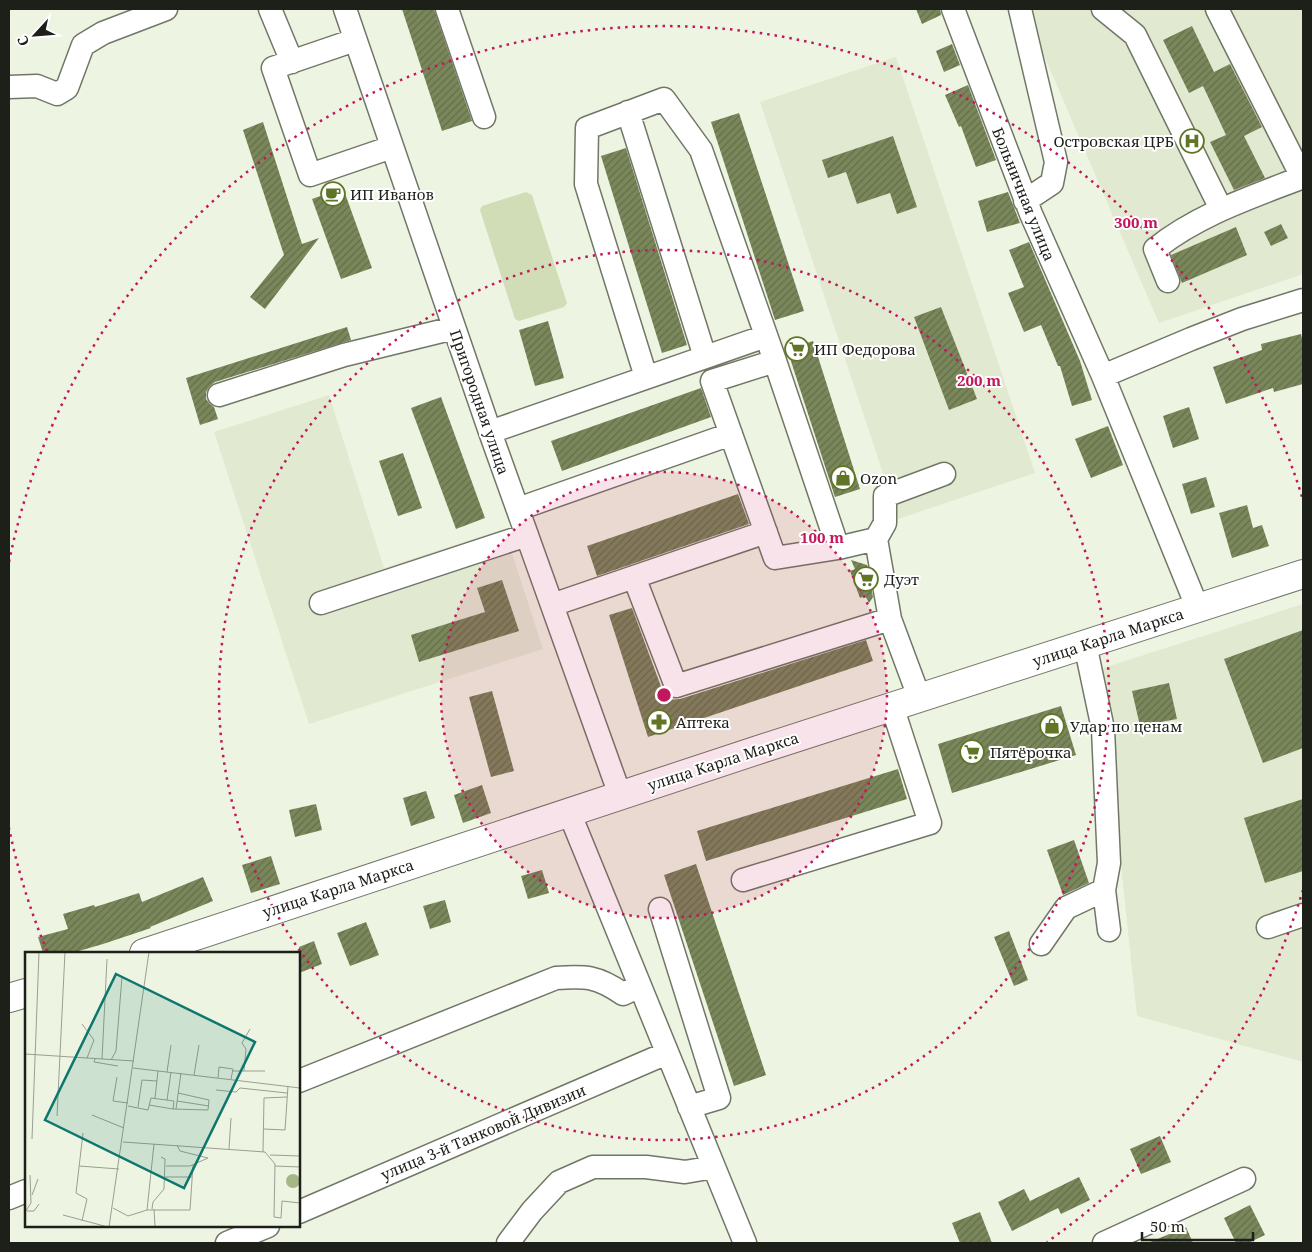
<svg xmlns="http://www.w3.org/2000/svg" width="1312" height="1252" font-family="'Noto Serif',serif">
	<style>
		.built { fill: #e1e9d0 }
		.park { fill: #d0ddb7 }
		.building { fill: url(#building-hatch) }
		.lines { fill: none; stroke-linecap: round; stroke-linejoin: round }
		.minor-casing { stroke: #717767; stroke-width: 25 }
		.major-casing { stroke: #717767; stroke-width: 30 }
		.minor { stroke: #fff; stroke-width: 22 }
		.major { stroke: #fff; stroke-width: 28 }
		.ring { fill: none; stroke: #c2185b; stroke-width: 2.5; stroke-dasharray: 2.5 5 }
		.labels { text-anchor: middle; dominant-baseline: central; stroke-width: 4; stroke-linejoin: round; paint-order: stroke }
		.poi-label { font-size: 15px; fill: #1d1f19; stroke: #fff; text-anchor: start }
		.street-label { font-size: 15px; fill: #1d1f19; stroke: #fff }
		.inset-road { fill: none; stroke: #9a9f92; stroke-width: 1 }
		.view { fill: #0f766e; fill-opacity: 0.15; stroke: #0f766e; stroke-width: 2.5 }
		.inset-edge { fill: none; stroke: #1d1f19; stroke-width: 2.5 }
		.centre { fill: #c2185b; stroke: #fff; stroke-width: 2.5 }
		.ring-label { font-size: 15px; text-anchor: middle; font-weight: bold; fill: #c2185b; stroke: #fff; stroke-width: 4; stroke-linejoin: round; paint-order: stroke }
	</style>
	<defs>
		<pattern id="building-hatch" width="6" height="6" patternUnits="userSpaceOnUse" patternTransform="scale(1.25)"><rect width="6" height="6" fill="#7a875b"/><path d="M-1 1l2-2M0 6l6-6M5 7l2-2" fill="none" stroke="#636e4a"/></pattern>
	</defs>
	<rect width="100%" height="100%" fill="#eef4e2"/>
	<!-- built -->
	<path class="built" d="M1024,9H1303V274L1159,323Z
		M896,57L1035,473L898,519L760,102Z
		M329,395L384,568L504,529L543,649L309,724L214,432Z
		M1303,604V1062L1137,1016L1100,669Z"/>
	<!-- park -->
	<path class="park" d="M526,192L532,195L567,303L564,307L519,321L515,319L480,210L482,206Z"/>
	<!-- building -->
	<path class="building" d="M402,9H434L472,121L442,131Z
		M916,9H940L941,15L922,24Z
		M1192,26L1214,72L1230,64L1262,127L1244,136L1265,178L1234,190L1210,142L1226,135L1203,86L1189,93L1163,40Z
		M952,44L960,65L944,72L936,51Z
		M968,85L996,160L976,167L961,126L959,127L945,95Z
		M739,113L804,311L775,320L711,122Z
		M263,122L302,244L319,238L265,309L250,297L284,255L243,130Z
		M893,136L917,207L897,214L890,193L857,204L846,172L828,178L822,160Z
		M626,148L687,345L662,353L601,156Z
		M343,188L372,268L341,279L312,199Z
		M1008,192L1020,223L987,232L978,201Z
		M1281,224L1288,238L1271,246L1264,232Z
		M1236,227L1247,255L1182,283L1171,255Z
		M1029,242L1080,361L1092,400L1072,406L1060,366H1058L1041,325L1024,332L1008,293L1024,287L1009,250Z
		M941,307L977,399L949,410L914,317Z
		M548,321L564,378L535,386L519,330Z
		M347,327L351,340L215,382L210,386L206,392V399L210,404L214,407L218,419L200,425L186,378Z
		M1301,334L1303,343V384L1274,392L1273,388L1226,404L1213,367L1262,350L1261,344Z
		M813,341L860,489L835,497L787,349Z
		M701,388L711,417L562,471L551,441Z
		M441,397L485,518L456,529L411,408Z
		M1189,407L1199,439L1173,448L1163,416Z
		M1108,426L1123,465L1091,478L1075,439Z
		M403,453L422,508L398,516L379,461Z
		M1206,477L1215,507L1191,514L1182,484Z
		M738,494L749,524L597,576L587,546Z
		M1247,505L1253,528L1262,525L1269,546L1232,558L1219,513Z
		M851,560L867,565L873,597L869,603L865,596L860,598L850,571L855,569Z
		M502,580L519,631L419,662L411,635L485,612L477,588Z
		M632,608L666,700L680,699L866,640L873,661L648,737L609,615Z
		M1303,630V748L1263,763L1224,659Z
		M1169,683L1177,719L1140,726L1132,691Z
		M492,691L514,771L491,777L469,697Z
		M1061,706L1076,755L952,793L938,744Z
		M898,769L907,799L706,861L697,831Z
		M482,785L491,813L463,823L454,795Z
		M426,791L435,818L411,826L403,798Z
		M1303,799V871L1265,883L1244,818Z
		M316,804L322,830L295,837L289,810Z
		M1074,840L1089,883L1063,895L1047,850Z
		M271,856L280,884L251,893L242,865Z
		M696,864L766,1075L734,1086L664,875Z
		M542,870L549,893L528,899L521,876Z
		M203,877L213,901L150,927L151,928L103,944L72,953H43L38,937L68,929L63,914L94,905L95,907L139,893L142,902Z
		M445,900L451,922L430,929L423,906Z
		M366,922L379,955L350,966L337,933Z
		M1009,931L1028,980L1014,986L994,937Z
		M314,941L322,964L299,973V947Z
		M1160,1136L1171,1162L1141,1174L1130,1149Z
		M1079,1177L1090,1200L1061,1214L1058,1208L1012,1231L998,1202L1024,1189L1030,1201Z
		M1250,1205L1265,1235L1248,1243H1236L1224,1218Z
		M980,1212L992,1243H960L952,1223Z
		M1186,1227L1193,1243H1148Z"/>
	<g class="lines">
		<!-- minor casing -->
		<g class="minor-casing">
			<path id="minor" d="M270,9L292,62
				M345,9L490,432L620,795
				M447,9L484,117
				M953,9L1031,214L1103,376L1198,609
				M1020,9L1056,162L1052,183L1025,201
				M1103,9L1135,35L1221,209
				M1217,9L1302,177
				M355,40L273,68L310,175L392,147
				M9,87L37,86L57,94L67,88L83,45L103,33L166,9
				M628,112L705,357
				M1168,281L1155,249C1199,214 1252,197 1303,177
				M775,361L838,548
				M1103,376L1191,339L1242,319L1303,300
				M646,377L586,184L587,128L664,99L701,150L775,361L712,381L775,558L838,548L876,539L890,619L919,697
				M219,395L344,355L454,328
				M490,432L766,336
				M518,509L731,434
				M876,539L885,523V496L944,474
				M634,577L676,686L890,619
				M321,603L527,535
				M552,605L766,532
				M1085,644L1103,729L1109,863L1104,890L1109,930
				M569,812L745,1243
				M743,880L930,823L892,706
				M660,909L719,1098L689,1107
				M1268,927L1303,915
				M1041,944L1066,908L1104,890
				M299,1081L556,978C586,976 597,976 623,994L640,986
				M9,1198L26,1191
				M299,1212L667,1053
				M227,1243L268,1226
				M508,1243L532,1211L559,1182L593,1167H646L685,1172L714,1167
				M1104,1243L1244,1179"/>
		</g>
		<!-- major casing -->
		<g class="major-casing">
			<path id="major" d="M144,953L761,749L1303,574
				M9,998L26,993"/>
		</g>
		<!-- minor -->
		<use href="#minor" class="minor"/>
		<!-- major -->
		<use href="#major" class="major"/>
	</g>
	<!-- distance rings -->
	<circle cx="664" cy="695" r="223" fill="#c2185b" fill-opacity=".12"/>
	<g class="ring">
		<circle cx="664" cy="695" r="223"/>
		<circle cx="664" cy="695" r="445"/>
		<path d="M1303 890A668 668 0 0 1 1047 1242M47 951A668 668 0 0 1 9 828M9 562A668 668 0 0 1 1303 500"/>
	</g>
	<!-- icons -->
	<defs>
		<g id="hospital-ring" transform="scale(1.25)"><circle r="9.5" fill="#fff" stroke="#607525" stroke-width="1.5"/><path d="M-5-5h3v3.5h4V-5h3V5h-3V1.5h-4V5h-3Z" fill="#607525"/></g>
		<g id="cafe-ring" transform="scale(1.25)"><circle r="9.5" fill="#fff" stroke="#607525" stroke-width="1.5"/><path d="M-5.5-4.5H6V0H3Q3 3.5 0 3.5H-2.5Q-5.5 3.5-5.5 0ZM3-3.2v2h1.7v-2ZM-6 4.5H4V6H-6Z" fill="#607525"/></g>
		<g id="supermarket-ring" transform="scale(1.25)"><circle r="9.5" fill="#fff" stroke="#607525" stroke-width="1.5"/><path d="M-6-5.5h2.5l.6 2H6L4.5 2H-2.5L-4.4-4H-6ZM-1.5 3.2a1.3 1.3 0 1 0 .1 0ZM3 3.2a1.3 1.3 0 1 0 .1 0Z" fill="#607525"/></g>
		<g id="shop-ring" transform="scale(1.25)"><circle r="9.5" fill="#fff" stroke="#607525" stroke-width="1.5"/><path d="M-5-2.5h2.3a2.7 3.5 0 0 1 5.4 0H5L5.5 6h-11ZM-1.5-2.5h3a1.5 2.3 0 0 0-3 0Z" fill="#607525"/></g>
		<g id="pharmacy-ring" transform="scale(1.25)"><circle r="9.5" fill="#fff" stroke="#607525" stroke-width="1.5"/><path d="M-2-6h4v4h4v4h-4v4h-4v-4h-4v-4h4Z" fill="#607525"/></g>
	</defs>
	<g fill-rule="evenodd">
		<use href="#hospital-ring" x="1192" y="141"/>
		<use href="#cafe-ring" x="333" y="194"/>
		<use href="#supermarket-ring" x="797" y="349"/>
		<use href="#shop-ring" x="843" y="478"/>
		<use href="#supermarket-ring" x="866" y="579"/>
		<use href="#pharmacy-ring" x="659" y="722"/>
		<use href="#shop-ring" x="1052" y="726"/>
		<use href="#supermarket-ring" x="972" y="752"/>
	</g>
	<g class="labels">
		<!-- poi labels -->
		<g class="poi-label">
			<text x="1174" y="141" text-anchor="end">Островская ЦРБ</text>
			<text x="350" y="194">ИП Иванов</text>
			<text x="814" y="349">ИП Федорова</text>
			<text x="860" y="478">Ozon</text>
			<text x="884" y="579">Дуэт</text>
			<text x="676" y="722">Аптека</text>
			<text x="1070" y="726">Удар по ценам</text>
			<text x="990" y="752">Пятёрочка</text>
		</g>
		<!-- street labels -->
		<g class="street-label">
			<text transform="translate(1024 194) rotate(68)">Больничная улица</text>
			<text transform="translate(480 402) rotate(71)">Пригородная улица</text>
			<text transform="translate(1108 637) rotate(-18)">улица Карла Маркса</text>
			<text transform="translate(723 761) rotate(-18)">улица Карла Маркса</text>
			<text transform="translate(338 888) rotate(-18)">улица Карла Маркса</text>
			<text transform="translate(483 1132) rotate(-23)">улица 3-й Танковой Дивизии</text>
		</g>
	</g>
	<!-- overview -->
	<g transform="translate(25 952)">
		<rect width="275" height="275" fill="#eef4e2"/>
		<path d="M261 229a7 7 0 1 1 14 0a7 7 0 1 1-14 0Z" fill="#a6b687"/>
		<path class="inset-road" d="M57,72L69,88L62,106M0,102L109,109M70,107L69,110L93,114M77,107L82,7M86,108L91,99L97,25M108,116L275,136M207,119H240M219,119L221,97L217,91L225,77M142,120L146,93M169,123L174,93M92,125L88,149L103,151M193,126L194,115L208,117L206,127M215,136L262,141M191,138L211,140L215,136M130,146L133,119M142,148L146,120M152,149L184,154M124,153L148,157M103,154L123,158L126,146L149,149L148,157L183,158L184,148L153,141M113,155L117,128L132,129M151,157L156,121M67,163L99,176M32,164L40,0M239,177L260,178L263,134M7,187L14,0M98,190L240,200L250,212L249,265L256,266L257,249L275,251M152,193L155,199L183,206M204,197L206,166M238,200L239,146L262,145M245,203L275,204M54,214L94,217M141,214H165L183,206M250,214L275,215M140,225H167M7,243L13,227M88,256L103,264L122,258H165L168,213M127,257L128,250L139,237L140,207L136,205M129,257L130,275M122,258L129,192M2,259H9L14,252M0,260L6,251L5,223M38,263L83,275M57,269L62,247L51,241L58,181M84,275L124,0"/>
		<path class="view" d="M91,22L230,90L159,236L20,168Z"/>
		<rect width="275" height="275" class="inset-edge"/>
	</g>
	<circle cx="664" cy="695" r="8" class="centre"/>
	<g class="ring-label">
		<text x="1136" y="228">300 m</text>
		<text x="979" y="386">200 m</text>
		<text x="822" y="543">100 m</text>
	</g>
	<!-- border -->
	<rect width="1312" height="1252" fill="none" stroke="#1d1f19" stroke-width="20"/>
	<!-- north arrow -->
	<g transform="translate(35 35) rotate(244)" stroke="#ffffff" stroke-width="4" paint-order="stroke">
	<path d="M0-4L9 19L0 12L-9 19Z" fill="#1d1f19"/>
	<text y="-8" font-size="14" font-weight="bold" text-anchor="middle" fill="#1d1f19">С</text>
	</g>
	<!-- scale -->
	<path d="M1142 1232v8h111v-8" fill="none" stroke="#1d1f19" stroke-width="2.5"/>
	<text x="1150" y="1232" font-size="15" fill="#1d1f19" stroke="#ffffff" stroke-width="4" paint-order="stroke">50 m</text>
</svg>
